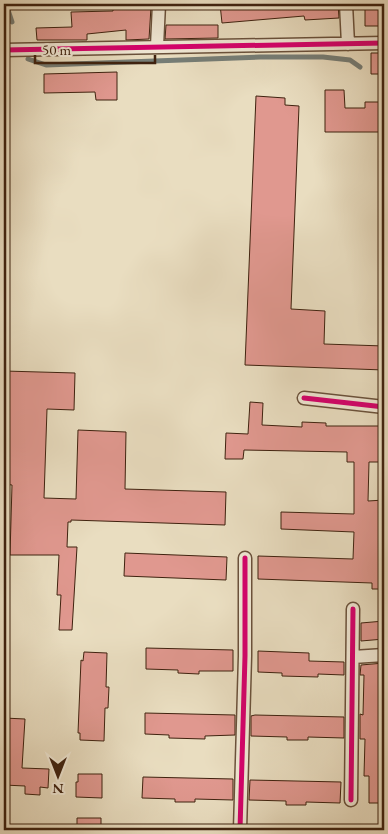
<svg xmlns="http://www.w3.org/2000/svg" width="388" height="834" font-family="'EB Garamond',serif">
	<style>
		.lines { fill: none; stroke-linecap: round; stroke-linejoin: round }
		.stream { stroke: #767d76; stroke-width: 5 }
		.building { fill: #e0988f; stroke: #3f220f }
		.minor-casing { stroke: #6a513b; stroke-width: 15 }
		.minor { stroke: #f1e9d6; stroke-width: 12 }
		.cycleway-casing { stroke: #f1e9d6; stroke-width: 8 }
		.cycleway { stroke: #d6006c; stroke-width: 5 }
	</style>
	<rect width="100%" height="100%" fill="#e9ddc0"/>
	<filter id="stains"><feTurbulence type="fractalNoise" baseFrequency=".004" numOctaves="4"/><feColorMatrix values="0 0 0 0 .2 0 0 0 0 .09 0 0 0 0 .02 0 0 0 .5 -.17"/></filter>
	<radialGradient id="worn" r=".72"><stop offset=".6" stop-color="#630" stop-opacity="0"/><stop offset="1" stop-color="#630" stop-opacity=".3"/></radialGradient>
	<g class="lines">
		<!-- stream -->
		<path class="stream" d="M6,4L12,22
			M28,59L46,65L260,57H323L350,60L360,67"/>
	</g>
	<!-- building -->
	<path class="building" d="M220,4H338L339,18L305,20L304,16L222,23Z
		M365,4H384V26H365Z
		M151,7L149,39L126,40V30L87,34V40H37L36,28L72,27L71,12L113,11V9Z
		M166,25H218V38L165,39Z
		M371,53H384V74H371Z
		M117,72V100H96L95,92L44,93V74Z
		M325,90H344L345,108H365V102H384V132H325Z
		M256,96L285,98V105L299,106L291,309L325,311L324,344L384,346V370L245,365Z
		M4,371L75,373L74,410L47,409L44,498L76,499L78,430L126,432L125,489L226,492L225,525L71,520V522H68L67,547H77L72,630H59L61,595H57L59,555H10L12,485L4,484Z
		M250,402L263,403L262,425L302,427V422L326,423V426H384V462H369L368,501L384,500V589H372V583L258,579V556L353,559L354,532L281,529V512L354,514V462H347V452L244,450L243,459H225L226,433L248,434Z
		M125,553L227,557L226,580L124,576Z
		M384,621V639L361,641V623Z
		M146,648L233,650V671H199V674L178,673V670L146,669Z
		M258,651L309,653V661L344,662V675L318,674V677L282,676V673L258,672Z
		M84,652L107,653L106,687H109L108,708H105L104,741L80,740V733H78L81,660L83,661Z
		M384,663V731H379V761H384V803H369V776H364L365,739H360V714L363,715L364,675H360L361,665Z
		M145,713L235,715V735L205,736V739L169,738V735L145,734Z
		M255,715L344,717V738L308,737V740H287V737L251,736V716Z
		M4,718L25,719L22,768L49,769L48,788L40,787V795L25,794V786L4,785Z
		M78,774H102V798L76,797V782H78Z
		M143,777L233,779V800L195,799V802H175V799L142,798Z
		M250,780L341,782L340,803L306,802V805H286V801L249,800Z
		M77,818H101V830H77Z"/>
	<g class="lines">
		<!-- minor casing -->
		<g class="minor-casing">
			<path id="minor" d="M346,4L348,44
				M157,46L159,4
				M4,50L384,43
				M304,398L384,407
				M353,657L384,655
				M351,800L353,609
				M240,830L245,656V558"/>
		</g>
		<!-- minor -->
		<use href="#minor" class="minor"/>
		<!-- cycleway casing -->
		<g class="cycleway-casing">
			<path id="cycleway" d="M4,50L384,43
				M304,398L384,407
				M351,800L353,609
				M240,830L245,656V558"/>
		</g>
		<!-- cycleway -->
		<use href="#cycleway" class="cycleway"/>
	</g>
	<!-- margin -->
	<rect width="388" height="834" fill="none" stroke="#e9ddc0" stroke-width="20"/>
	<rect x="5" y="5" width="378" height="824" fill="none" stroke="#3f220f" stroke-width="2.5"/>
	<rect x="10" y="10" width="368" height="814" fill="none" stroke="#3f220f"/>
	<!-- north arrow -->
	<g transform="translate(58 776) rotate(180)" stroke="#f1e9d6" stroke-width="4" paint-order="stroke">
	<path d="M0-4L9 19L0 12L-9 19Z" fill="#3f220f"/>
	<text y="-8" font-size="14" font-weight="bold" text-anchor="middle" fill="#3f220f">N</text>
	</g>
	<!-- scale -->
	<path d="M35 55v8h120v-8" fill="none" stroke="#3f220f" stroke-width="2.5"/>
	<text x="42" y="55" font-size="15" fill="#3f220f" stroke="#f1e9d6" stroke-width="4" paint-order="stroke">50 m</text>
	<rect width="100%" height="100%" filter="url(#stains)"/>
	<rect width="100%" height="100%" fill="url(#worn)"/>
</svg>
